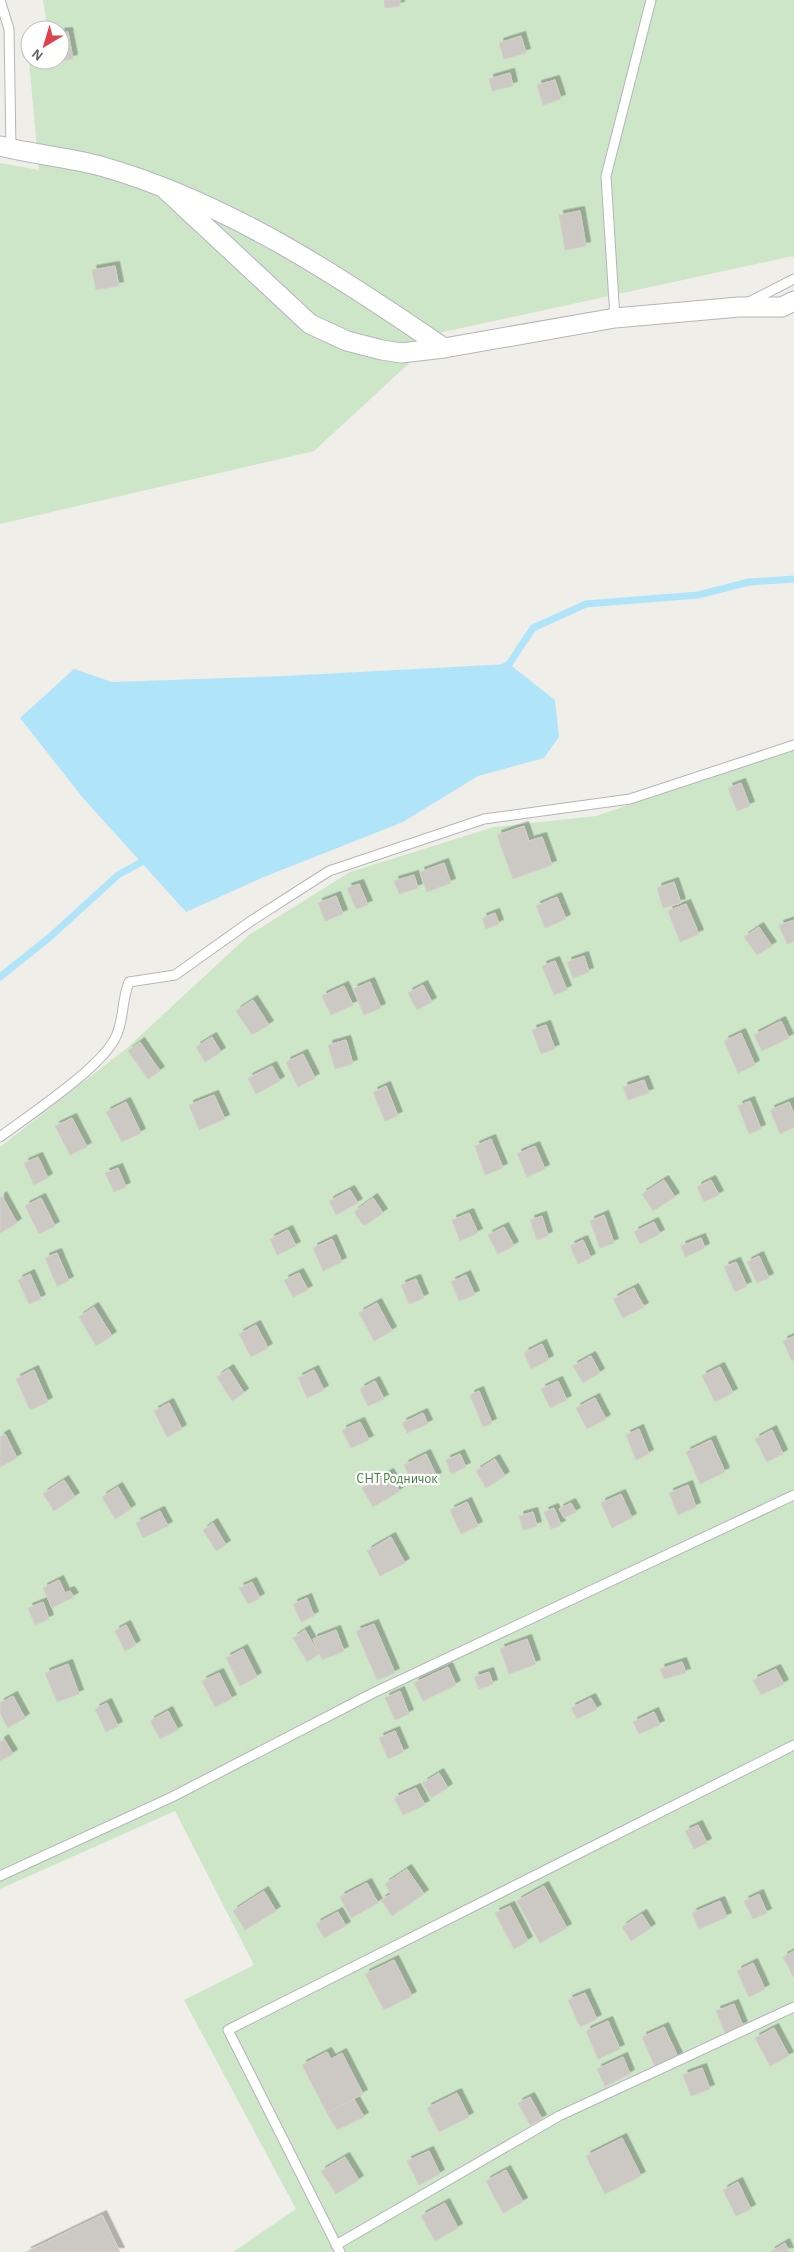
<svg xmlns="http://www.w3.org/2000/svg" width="794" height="2252" font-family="'Alegreya Sans',sans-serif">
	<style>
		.green { fill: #cce6c7 }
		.water { fill: #b0e4f9 }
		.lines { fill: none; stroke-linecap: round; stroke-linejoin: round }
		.stream { stroke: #b0e4f9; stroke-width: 7 }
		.building { fill: #ccc9c5; stroke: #d5cfc7; filter: url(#shadow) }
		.lane-casing { stroke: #b3b6b9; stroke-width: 11 }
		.street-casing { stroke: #b3b6b9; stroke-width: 21 }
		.lane { stroke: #fff; stroke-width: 9 }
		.street { stroke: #fff; stroke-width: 19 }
		.labels { text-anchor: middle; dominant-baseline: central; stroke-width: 4.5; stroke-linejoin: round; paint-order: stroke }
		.park-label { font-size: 14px; fill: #42823c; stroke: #fff }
	</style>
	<defs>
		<filter id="shadow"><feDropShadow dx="4.5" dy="-4.5" stdDeviation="0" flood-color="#0004"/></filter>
	</defs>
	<rect width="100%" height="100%" fill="#f0eee9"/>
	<!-- green -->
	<path class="green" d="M43,0H794V260L793,256L443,332L314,451L0,524V163L39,170L27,39L30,36V60H60V30H36L46,19Z
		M794,750V2252H233L296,2209L184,2000L254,1965L175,1811L0,1889V1147L127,1048L249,935L350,872L494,827L596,816Z"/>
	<!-- water -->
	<path class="water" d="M509,664L555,700L559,737L544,758L478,776L403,822L264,877L186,912L83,798L20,718L74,669L112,682L284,676Z"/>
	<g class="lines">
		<!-- stream -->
		<path class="stream" d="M502,668L509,664L533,628L586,604L698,595L749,582L794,579
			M0,977L50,937L118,875L149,858"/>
	</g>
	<!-- building -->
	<path class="building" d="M384,0H400V6L385,8Z
		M68,32L73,59L51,63L50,60H60V33Z
		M521,36L526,53L504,59L499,43Z
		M510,73L513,86L492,91L489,79Z
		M555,80L561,99L543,105L537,85Z
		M580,211L586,246L565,250L559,215Z
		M115,266L119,286L96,290L92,270Z
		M741,783L750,806L737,811L728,788Z
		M524,826L529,841L542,837L552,865L513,879L497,835Z
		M444,863L451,883L427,892L420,872Z
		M414,875L418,888L399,894L394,881Z
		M674,882L681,903L663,908L657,888Z
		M359,884L368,905L356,909L347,888Z
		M336,896L343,914L325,921L318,903Z
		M557,897L566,919L545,928L536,906Z
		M686,904L699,934L680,942L668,911Z
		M495,913L499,924L486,929L482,918Z
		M794,920V941L787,944L779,925Z
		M759,927L772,946L757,955L744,937Z
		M584,956L589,972L573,978L567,962Z
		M555,961L567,990L554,995L542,966Z
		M370,982L381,1008L364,1015L353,989Z
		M423,985L432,1002L417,1010L408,993Z
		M344,986L353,1005L331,1015L322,996Z
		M253,1000L269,1025L252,1035L236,1011Z
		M781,1021L789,1038L762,1051L754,1035Z
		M546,1025L555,1049L541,1054L532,1030Z
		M741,1033L755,1065L738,1073L724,1041Z
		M212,1037L221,1052L205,1062L196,1047Z
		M346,1040L353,1064L335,1069L328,1045Z
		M140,1042L160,1071L148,1079L128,1051Z
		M303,1054L315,1078L298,1087L286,1062Z
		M272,1066L280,1081L256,1094L248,1078Z
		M644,1080L649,1093L628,1100L623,1087Z
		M386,1086L398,1116L385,1121L373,1092Z
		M214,1095L225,1119L199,1130L189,1105Z
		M750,1101L761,1129L749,1134L738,1106Z
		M126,1102L141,1133L122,1142L106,1112Z
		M789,1102L794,1114V1127L780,1134L770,1110Z
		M72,1118L87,1147L70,1155L55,1126Z
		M491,1139L503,1168L485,1175L475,1146Z
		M535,1146L545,1169L527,1177L517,1154Z
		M38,1157L48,1178L34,1185L24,1163Z
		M118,1168L126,1187L114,1192L105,1173Z
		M664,1180L675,1197L653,1211L642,1194Z
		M711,1180L719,1195L704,1202L697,1187Z
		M350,1190L358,1203L336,1215L329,1201Z
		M2,1196L17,1223L0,1233V1198Z
		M41,1198L55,1226L39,1234L25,1206Z
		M373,1198L383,1213L364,1226L354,1212Z
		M469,1213L478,1233L460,1241L452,1220Z
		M604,1215L614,1243L600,1248L590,1221Z
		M542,1216L548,1236L537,1240L530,1220Z
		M654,1222L660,1234L640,1244L634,1232Z
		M504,1227L514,1246L498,1254L488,1235Z
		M288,1230L296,1246L277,1255L270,1239Z
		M701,1238L705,1248L685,1257L681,1246Z
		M332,1239L342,1262L323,1271L313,1248Z
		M583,1240L591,1258L578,1264L570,1246Z
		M57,1253L69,1281L57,1286L45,1258Z
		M759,1256L769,1278L757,1283L747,1262Z
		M736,1262L747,1286L735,1292L724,1267Z
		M299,1273L308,1290L293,1297L284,1280Z
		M30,1274L41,1299L29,1304L18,1280Z
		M466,1275L475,1295L459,1301L451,1282Z
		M416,1279L424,1298L409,1304L401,1285Z
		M634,1288L644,1307L623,1318L613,1299Z
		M377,1303L392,1331L374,1341L359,1313Z
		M94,1307L112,1336L96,1346L79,1317Z
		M256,1325L268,1348L251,1357L239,1334Z
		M794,1336V1360L792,1361L783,1341Z
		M542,1344L549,1360L531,1369L524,1353Z
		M591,1356L600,1373L583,1383L573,1366Z
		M720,1367L733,1393L715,1402L702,1376Z
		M229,1369L244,1393L232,1401L217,1377Z
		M34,1370L48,1402L30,1410L16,1379Z
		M314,1370L324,1390L307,1398L298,1378Z
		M375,1381L384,1399L368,1406L360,1389Z
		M558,1381L567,1400L550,1408L541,1389Z
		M479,1391L492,1423L483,1427L470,1395Z
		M595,1398L606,1419L587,1429L576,1408Z
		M169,1403L182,1429L167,1437L154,1411Z
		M423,1413L428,1424L407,1433L402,1423Z
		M360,1422L369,1440L351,1448L342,1430Z
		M639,1429L649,1454L636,1460L626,1435Z
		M772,1430L783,1454L767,1462L755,1439Z
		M5,1434L17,1458L0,1467V1437Z
		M711,1440L725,1472L700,1484L686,1452Z
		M426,1454L437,1477L415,1487L404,1465Z
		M460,1454L466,1467L451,1474L446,1460Z
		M495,1459L505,1476L486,1488L476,1471Z
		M389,1473L400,1491L373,1507L362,1488Z
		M64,1480L75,1497L54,1511L43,1494Z
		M688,1485L696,1507L678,1515L669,1493Z
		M118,1487L131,1509L115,1519L102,1497Z
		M621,1494L632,1518L612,1528L601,1503Z
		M467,1502L478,1526L461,1534L450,1510Z
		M571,1503L576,1512L564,1518L559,1509Z
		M554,1508L561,1525L551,1529L544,1512Z
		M160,1511L168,1526L143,1538L136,1523Z
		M533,1512L537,1526L523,1530L519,1516Z
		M213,1523L226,1545L216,1551L203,1530Z
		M391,1537L405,1563L380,1576L367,1551Z
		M59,1580L65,1593L70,1591L74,1597L52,1608L43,1588Z
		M252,1582L260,1598L248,1604L239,1588Z
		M307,1598L314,1616L301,1622L293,1604Z
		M43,1602L49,1619L35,1625L28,1608Z
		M374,1624L395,1673L377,1680L356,1631Z
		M126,1625L136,1645L125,1651L115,1631Z
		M305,1630L319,1654L307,1662L293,1638Z
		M336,1630L344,1651L322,1660L313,1639Z
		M527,1639L536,1664L509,1674L500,1649Z
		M243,1649L257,1677L240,1686L226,1658Z
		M682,1662L686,1673L664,1679L660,1669Z
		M68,1664L79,1694L57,1702L45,1673Z
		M448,1667L456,1685L423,1701L414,1683Z
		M776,1669L784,1684L761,1695L753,1680Z
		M489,1672L493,1684L479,1689L474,1677Z
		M219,1673L232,1699L215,1707L202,1681Z
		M400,1691L409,1714L395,1720L385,1698Z
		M13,1696L25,1718L8,1728L0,1713V1703Z
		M591,1698L597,1709L577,1719L571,1708Z
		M107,1703L118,1726L106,1732L95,1709Z
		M168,1711L178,1730L160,1739L150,1721Z
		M654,1712L660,1725L639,1734L633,1722Z
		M395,1731L404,1752L388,1759L379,1738Z
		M4,1739L13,1754L0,1761V1742Z
		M439,1773L448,1788L431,1798L423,1783Z
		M416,1788L425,1805L403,1815L394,1798Z
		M698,1825L707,1843L694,1849L685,1831Z
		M407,1869L424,1894L392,1916L381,1900L391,1894L385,1884Z
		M367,1883L378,1903L351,1918L340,1897Z
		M544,1886L567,1928L540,1943L517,1901Z
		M264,1891L276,1911L245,1930L233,1911Z
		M759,1894L767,1913L753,1919L744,1901Z
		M720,1901L727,1917L699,1929L692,1913Z
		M510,1906L528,1941L514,1949L495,1913Z
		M338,1912L346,1926L324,1938L316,1924Z
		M642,1914L651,1928L631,1941L622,1927Z
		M794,1951V1978L783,1957Z
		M394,1960L412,1996L384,2010L365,1974Z
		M753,1963L765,1989L749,1997L737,1971Z
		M585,1993L597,2019L580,2027L568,2000Z
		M734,2004L743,2026L725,2033L716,2011Z
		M608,2021L620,2049L598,2059L586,2031Z
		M664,2027L678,2057L655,2067L642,2037Z
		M774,2028L789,2056L770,2066L755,2038Z
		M327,2052L331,2059L342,2053L363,2094L327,2113L302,2065Z
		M623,2057L630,2074L605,2086L597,2069Z
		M702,2068L710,2089L691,2096L683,2075Z
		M457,2093L469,2117L439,2132L427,2108Z
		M530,2097L542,2119L530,2125L518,2103Z
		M354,2099L364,2117L337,2130L327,2113Z
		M622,2138L641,2176L605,2194L586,2156Z
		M429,2151L440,2174L419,2185L407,2161Z
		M345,2157L359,2180L336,2194L321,2171Z
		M506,2170L523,2202L503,2213L486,2181Z
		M738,2182L751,2209L736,2216L723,2190Z
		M445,2203L458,2228L435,2241L421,2216Z
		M102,2215L120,2252H26Z
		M785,2243L789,2252H770Z"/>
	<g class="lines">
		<!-- lane casing -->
		<g class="lane-casing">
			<path id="lane" d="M0,0L9,29L11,149
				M749,302L794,279
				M615,318L606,176L651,0
				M0,1137C29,1115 106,1065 117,1034C124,1017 122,999 129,982L175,975L251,921L329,871L484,819L630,799L794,745
				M0,1876L172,1797L373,1693L794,1495
				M336,2245L559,2116L794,2007
				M340,2252L228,2030L794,1745"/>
		</g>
		<!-- street casing -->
		<g class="street-casing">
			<path id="street" d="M0,146C34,155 70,157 104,167C228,203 339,276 444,348
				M165,189L310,324L347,341L382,350L401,353L444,348L615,318L739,307H782L794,301"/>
		</g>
		<!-- lane -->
		<use href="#lane" class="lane"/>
		<!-- street -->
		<use href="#street" class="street"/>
	</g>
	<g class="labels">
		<!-- park labels -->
		<g class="park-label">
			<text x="397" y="1479">СНТ Родничок</text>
		</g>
	</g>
	<!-- north arrow -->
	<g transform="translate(45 45) rotate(218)"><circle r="24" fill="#ffffff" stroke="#bfc1c2"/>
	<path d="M0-4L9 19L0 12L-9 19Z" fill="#de414b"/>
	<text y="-8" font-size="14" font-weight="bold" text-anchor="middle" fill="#606467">N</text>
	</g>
</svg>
